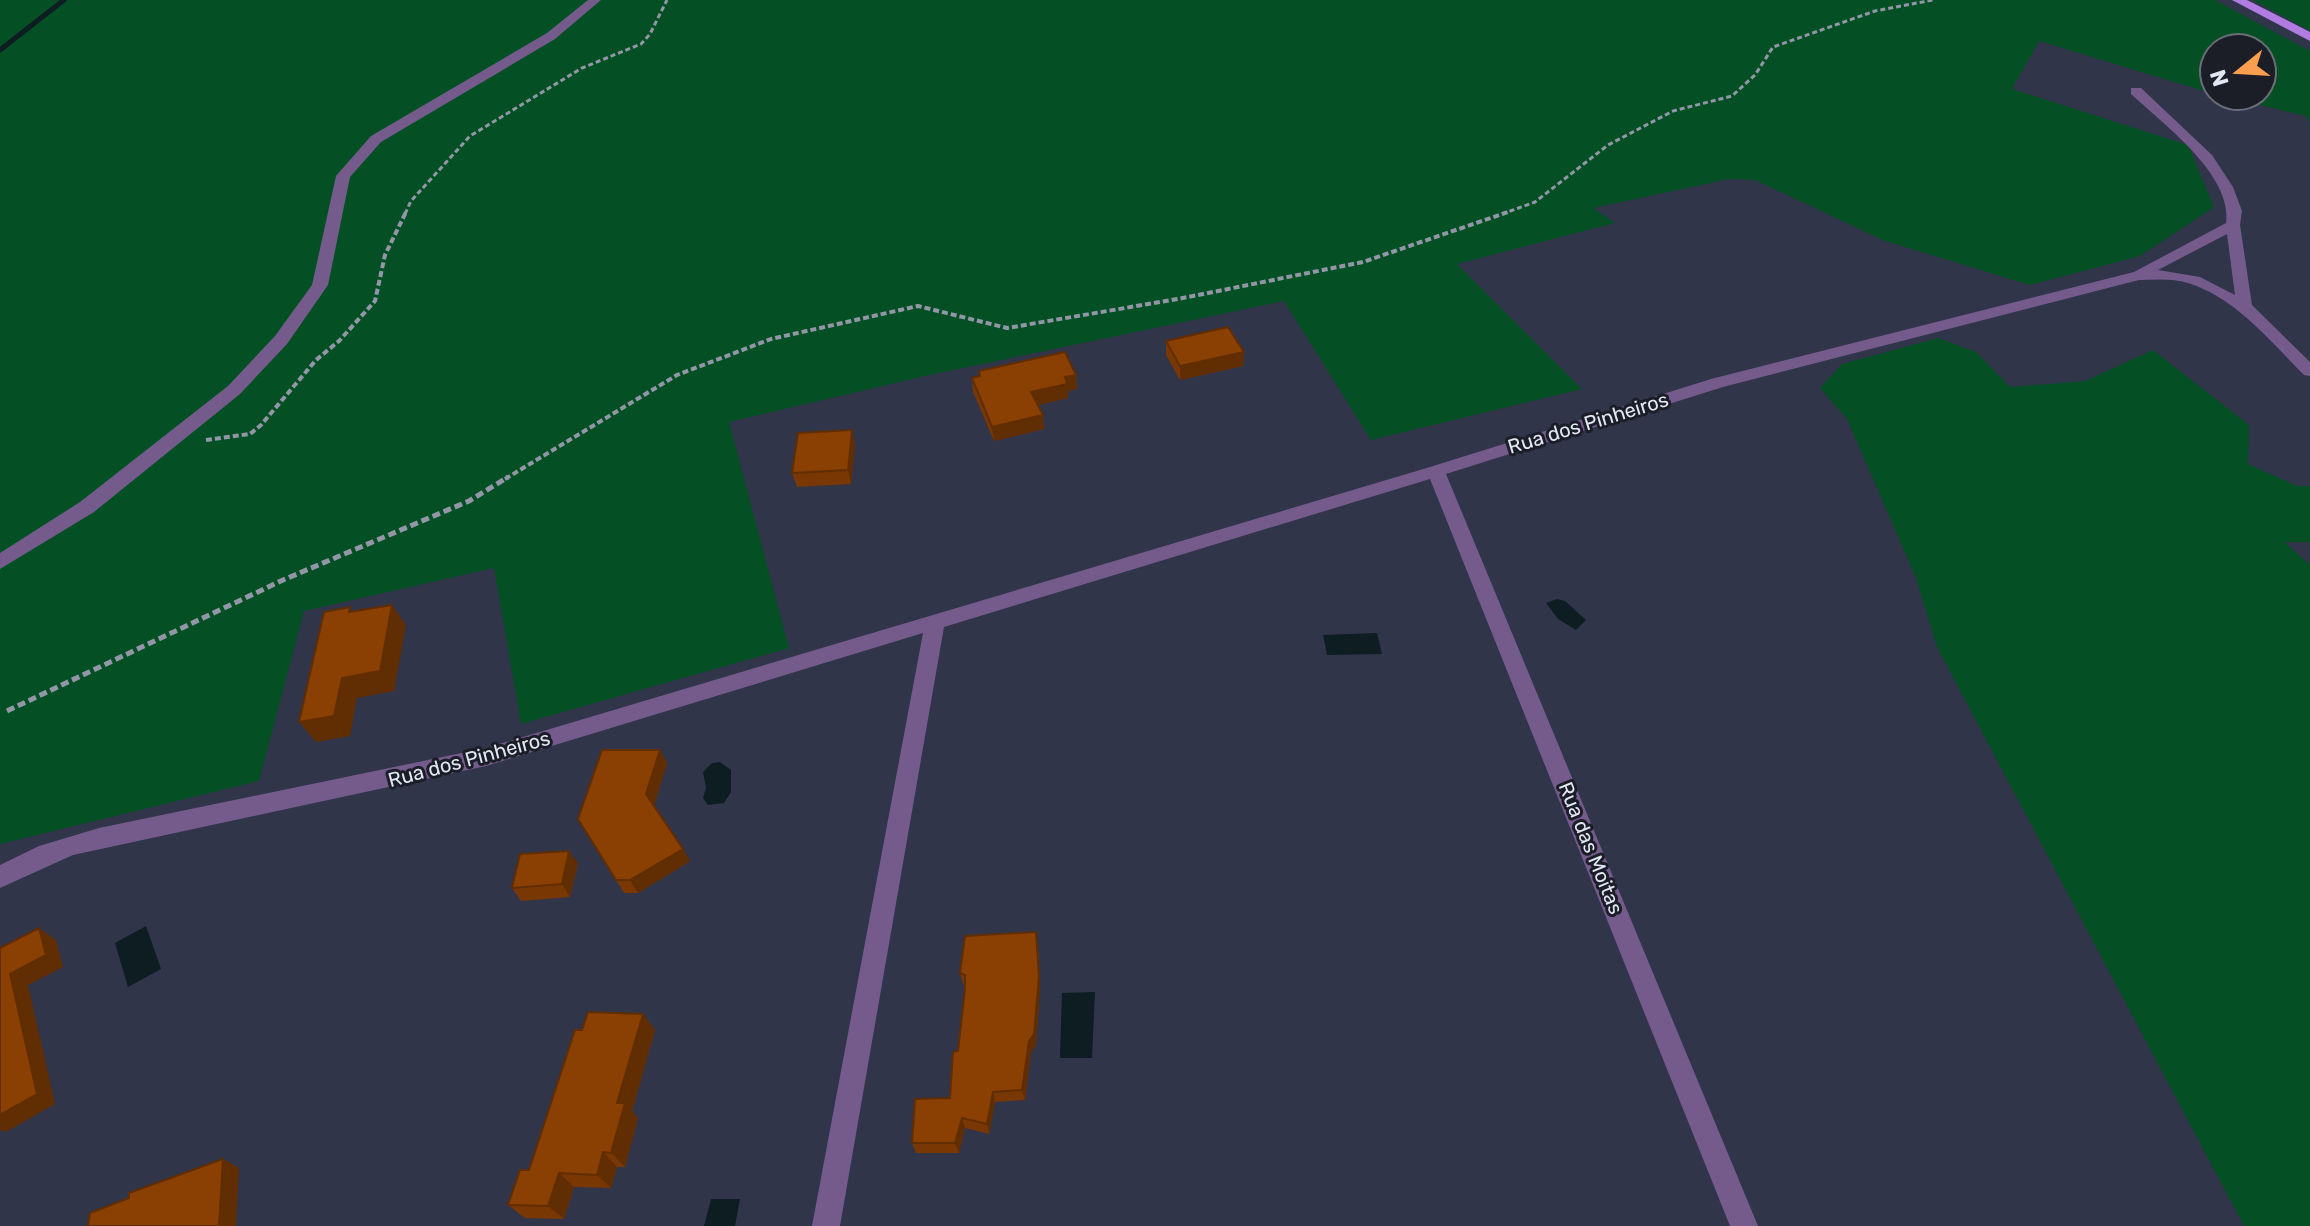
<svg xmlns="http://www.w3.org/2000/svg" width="2310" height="1226" font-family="Rubik,sans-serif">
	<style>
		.green { fill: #045024 }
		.water { fill: #0d1d22 }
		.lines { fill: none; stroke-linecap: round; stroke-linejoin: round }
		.stream { stroke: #0d1d22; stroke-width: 5 }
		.path-far2 { stroke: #9296a7; stroke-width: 3; stroke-dasharray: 5 3; stroke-linecap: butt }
		.path-far1 { stroke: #9296a7; stroke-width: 4; stroke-dasharray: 6 3; stroke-linecap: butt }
		.path { stroke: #9296a7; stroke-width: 5; stroke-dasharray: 8 4; stroke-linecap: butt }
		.minor { fill: #745b8c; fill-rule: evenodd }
		.major { fill: #b17ce1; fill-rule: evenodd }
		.wall { fill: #783703 }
		.shaded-wall { fill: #612d02 }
		.building { fill: #8b4003; stroke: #612d02; stroke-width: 2 }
		.labels { text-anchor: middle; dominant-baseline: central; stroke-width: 6; stroke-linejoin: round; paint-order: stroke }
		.street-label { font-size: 20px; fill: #e3e7f4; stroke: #1b1d27 }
	</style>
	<rect width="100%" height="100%" fill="#30354a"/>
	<!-- green -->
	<path class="green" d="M0,0H2215L2310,51V122L2306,116L2223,96H2262V48H2214V94L2039,41L2012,89L2188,145L2214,207L2140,256L2030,285L1885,241L1755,180L1729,179L1593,208L1615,223L1457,264L1582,389L1371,440L1284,301L925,376L729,422L789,648L521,724L494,568L304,611L259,781L0,844Z
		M2253,0H2310V31Z
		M1938,338L1976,352L2010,387L2085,381L2153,350L2249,425L2248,464L2297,486H2310V542H2284L2310,565V1226H2244L1937,647L1916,578L1847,419L1820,388L1842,364Z"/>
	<!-- water -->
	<path class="water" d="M1557,599L1565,601L1586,620L1576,630L1558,619L1546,603Z
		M1377,633L1382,654L1327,655L1323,635Z
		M720,762L731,770V792L724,803L708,805L703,798L706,788L703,772L712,763Z
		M146,926L161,969L128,987L115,943Z
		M1095,992L1092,1058H1060L1062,993Z
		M711,1199H740L735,1226H704Z"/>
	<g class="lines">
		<!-- stream -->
		<path class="stream" d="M0,50L64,0"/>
		<!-- path-far2 -->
		<path class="path-far2" d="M405,214L411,201L470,136L582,68L641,44L650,34L667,0
			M1502,214L1535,202L1608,145L1673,111L1732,96L1755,75L1773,47L1875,11L1933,0"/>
		<!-- path-far1 -->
		<path class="path-far1" d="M206,440L250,434L261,425L316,360L339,341L375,301L385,255L406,212
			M505,479L677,375L771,339L918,306L1007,328L1178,299L1363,262L1508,212"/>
		<!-- path -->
		<path class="path" d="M7,711L283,580L469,501L508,477"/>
		<!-- minor -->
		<path class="minor" d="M588,0H601L555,39L381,142L350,177L328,285L287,344L240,394L94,512L0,569V553L80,502L228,386L275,336L312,285L336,176L371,136L547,33Z
			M2131,88H2141L2212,155L2233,187L2242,211L2240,225L2252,305L2310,362V376L2304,375C2270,341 2236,298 2188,283C2172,278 2155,280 2139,280L1723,387L1446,474L1758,1226H1730L1430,479L944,627L840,1226H812L923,633L486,766L73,855L0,888V865L39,846L99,828L486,748L1430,467L1711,379L2134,272L2226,223C2233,175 2163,124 2131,94ZM2227,234L2235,295L2200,277L2158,270Z"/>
		<!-- major -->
		<path class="major" d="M2232,0H2247L2310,32V41Z"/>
	</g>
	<!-- wall -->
	<path class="wall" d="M1166,341L1244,352L1243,366L1180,380L1166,355Z
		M979,371L1076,375L1077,389L1068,391V398L1038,405L1043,415L1044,429L994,441L973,392L972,378L979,376Z
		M852,430L855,445L851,484L797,487L792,473Z
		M660,750L667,763L654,805L683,849L690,861L638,893H624L578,819Z
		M578,863L570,897L521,901L512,888Z
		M1038,944L1040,987L1036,1045L1031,1052L1025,1100L995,1102L989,1134L965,1128L959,1153H916L912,1143L950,1098L958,1051L965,985L963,984L960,973Z
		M643,1014L655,1030L632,1111L638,1118L625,1167H617L611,1188L574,1187L564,1219L525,1218L508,1205L529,1170L582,1030Z"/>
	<!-- shaded-wall -->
	<path class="shaded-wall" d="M1244,352L1243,366L1180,380V366Z
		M1076,375L1077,389L1068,391V398L1033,406L1031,392L1065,377Z
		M1043,415L1044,429L994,441L992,427Z
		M852,430L855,445L851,484L848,470Z
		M392,605L406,625L394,691L357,698L350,736L316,742L299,722Z
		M660,750L667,763L654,807L646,794Z
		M683,849L690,861L638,893L630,880Z
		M569,851L578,863L570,897L562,884Z
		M39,928L56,940L63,967L28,985L55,1104L6,1132L0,1130V1115L10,974Z
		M1036,932L1040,987L1036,1045L1031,1052L1025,1100L1022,1090L1029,1041Z
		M643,1014L655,1030L632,1111L638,1118L625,1167L611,1153L617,1103Z
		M993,1092L995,1102L989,1134L987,1124Z
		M962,1118L965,1128L959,1153L955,1143Z
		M603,1152L617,1167L611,1188L597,1175Z
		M223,1159L239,1168L236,1226H219Z
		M559,1173L574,1187L564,1219L548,1206Z"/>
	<!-- building -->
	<path class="building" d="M1228,327L1244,352L1180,366L1166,341Z
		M1065,352L1076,375L1065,377L1067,384L1031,392L1043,415L992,427L972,378L980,376L979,371Z
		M852,430L848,470L792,473L798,433Z
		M392,605L380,671L342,678L334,716L299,722L324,612L350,607L349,612Z
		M602,750H660L646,794L683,849L630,880H616L578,819Z
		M569,851L562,884L512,888L520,854Z
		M39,928L46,955L10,974L37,1094L0,1115V948Z
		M1036,932L1039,976L1034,1034L1029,1041L1022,1090L993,1092L987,1124L962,1118L955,1143H912L915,1099L950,1098L953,1052L958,1051L965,989V975L960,973L965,936Z
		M588,1012L643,1014L617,1103H625L611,1153L603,1152L597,1175L559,1173L548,1206L508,1205L520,1170H529L575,1030H582Z
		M223,1159L219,1226H88L90,1213L129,1198V1193Z"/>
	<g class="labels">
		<!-- street labels -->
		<g class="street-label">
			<text transform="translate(1588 423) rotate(-17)">Rua dos Pinheiros</text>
			<text transform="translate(469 759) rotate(-15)">Rua dos Pinheiros</text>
			<text transform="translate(1591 848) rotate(68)">Rua das Moitas</text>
		</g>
	</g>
	<!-- north arrow -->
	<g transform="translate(2238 72) rotate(252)"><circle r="38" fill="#1b1d27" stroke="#6b6e79" stroke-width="2"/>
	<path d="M0-6L14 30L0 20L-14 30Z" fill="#fa9f4f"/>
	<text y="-12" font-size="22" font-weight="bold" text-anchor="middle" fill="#e3e7f4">N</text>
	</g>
</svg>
